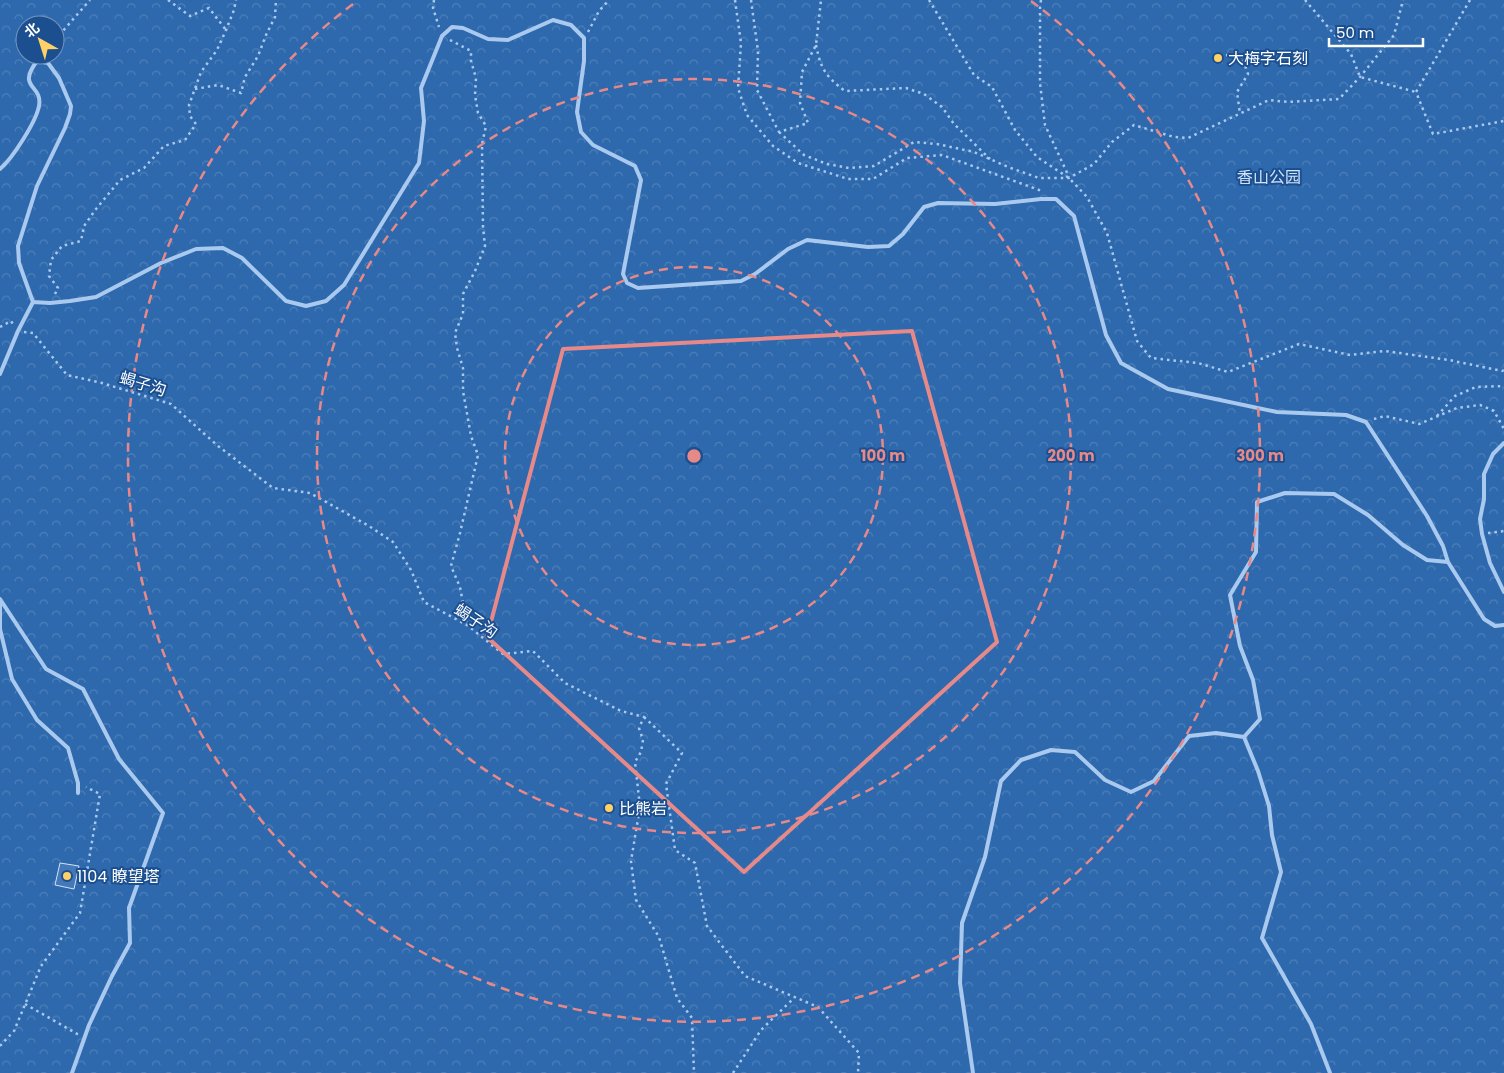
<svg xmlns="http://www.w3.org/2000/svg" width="1504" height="1073" font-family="Poppins,'Noto Sans SC',sans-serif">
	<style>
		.forest { fill: url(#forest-crowns); fill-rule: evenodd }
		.building { fill: #4478b7; stroke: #cfe3fa }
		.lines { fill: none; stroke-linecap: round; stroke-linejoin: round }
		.path { stroke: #a9c9ee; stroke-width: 2.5; stroke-dasharray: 2.5 4; stroke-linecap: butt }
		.lane { stroke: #a9c9ee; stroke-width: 4 }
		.marked { fill: none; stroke: #e88989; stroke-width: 4; stroke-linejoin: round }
		.ring { fill: none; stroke: #e88989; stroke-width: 2.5; stroke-dasharray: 9 6 }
		.poi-dot { fill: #ffd166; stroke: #1b4f8f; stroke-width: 2 }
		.labels { text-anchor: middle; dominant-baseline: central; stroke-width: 4; stroke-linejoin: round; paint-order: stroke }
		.poi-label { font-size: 16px; fill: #fff; stroke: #1b4f8f; text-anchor: start }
		.park-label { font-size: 16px; fill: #cfe3fa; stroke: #1b4f8f }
		.street-label { font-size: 16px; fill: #fff; stroke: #1b4f8f }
		.centre { fill: #e88989; stroke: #1b4f8f; stroke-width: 2.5 }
		.ring-label { font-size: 15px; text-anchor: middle; font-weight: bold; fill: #e88989; stroke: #1b4f8f; stroke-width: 4; stroke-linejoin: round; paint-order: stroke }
	</style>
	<defs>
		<pattern id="forest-crowns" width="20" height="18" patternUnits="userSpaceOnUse" patternTransform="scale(1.25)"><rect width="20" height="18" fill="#2e69ad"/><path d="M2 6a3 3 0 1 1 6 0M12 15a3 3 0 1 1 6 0" fill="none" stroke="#4d80b9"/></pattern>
	</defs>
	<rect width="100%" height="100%" fill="#1b4f8f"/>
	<!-- forest -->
	<path class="forest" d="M0,0H1504V1073H0ZM25,25H55V55H25Z"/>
	<!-- building -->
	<path class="building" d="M60,863L79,866L74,889L55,885Z"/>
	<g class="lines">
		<!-- path -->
		<path class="path" d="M168,0L190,16L209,8L226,30
			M434,0L433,8L439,27
			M735,0L741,43L738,88L747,115L773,146L798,163L848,179H873L907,158L942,155L1042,191
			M751,0L758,51L757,90L779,132L808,123L800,103L802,72L816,45L821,0
			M929,0L974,75L992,87L1015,130L1037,157L1069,178L1087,197L1107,233L1137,341L1151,358L1198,363L1228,372L1299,344L1350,355L1385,351L1449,360L1502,371L1504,370
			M1041,0L1040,6V83L1045,125L1069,177
			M1305,0L1351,54L1360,77L1416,92
			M1470,0L1416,92L1433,134L1504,121
			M588,32L599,11L609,0
			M55,40L90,0
			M450,40L471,51V61L476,78L475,95L478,113L486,126L482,144L483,227L485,246L475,271L463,294V314L455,333L457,348L463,368V391L471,436L478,455L460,533L451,566L460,587L467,625
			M816,45C821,69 825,76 845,91L906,88L924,94L942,107L954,124L990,159
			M1226,55L1242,57L1248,74L1237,92L1240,114
			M195,89L218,85L241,93L245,77L258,56L266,35L275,17L276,0
			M779,132L804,155L827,164L849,168L874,166L914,142L937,144L974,152L1008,167L1039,178H1069L1094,164L1112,142L1134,125L1174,137L1188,138L1269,100L1288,102L1339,99L1360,77L1394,35L1403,0
			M55,294L58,288L49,276L51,260L62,246L81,241L84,226L96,209L120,180L144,168L164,146L185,140L196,124L190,116L189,105L201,72L217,50L226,30L234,10L236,0
			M0,327L11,321L13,324
			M24,332L33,333L67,375L102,383L171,404L218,446L273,488L310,493L369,526L393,542L411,570L424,602L467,625L503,654L533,651L565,683L621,711L644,717L639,728L643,740L641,752L635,762L640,807L631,861L636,900L659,937L677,998L692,1018L694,1073
			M1437,416L1455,396L1476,387L1504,386
			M1374,419L1385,416L1419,424L1457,408L1480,405L1494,411L1504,429
			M1488,533L1504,531
			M644,717L682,753L666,784L675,850L695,863L707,926L745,976L818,1007L859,1053L858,1073
			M25,1004L79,1035
			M0,1046L14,1031L41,966L80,913L100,794L86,787
			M733,1073L761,1030L795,997"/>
		<!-- lane -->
		<path class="lane" d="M0,169C12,159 36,122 39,106C43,84 16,89 37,61L48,63L59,78L71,106L70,114L65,128L37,186L18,246L19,263L33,302L50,303L70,301L96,297L161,263L196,249L223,248L242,258L286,301L306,306L326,301L344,285L419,163L424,121L421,88L442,36L452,27L463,28L488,39L508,40L553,20L571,25L584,38V61L577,112L581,132L593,145L635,166L641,180L623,274L627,283L638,288L741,281L755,274L788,249L807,240L868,247L889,246L903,234L924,207L938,203L995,204L1041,199H1056L1074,216L1106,335L1121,363L1168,389L1277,412L1346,415L1366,422L1427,516L1443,546L1448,562L1484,619L1495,626L1504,625
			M0,374L18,331L33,302
			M1504,443L1493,454L1484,474V499L1480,519L1482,534L1490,563L1504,592
			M0,599L46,669L83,689L119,759L163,813L129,908L130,943L112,976L89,1025L72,1073
			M0,601V629L12,679L37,720L68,748L78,783V793
			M973,1073L960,983L962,923L985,857L1001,781L1021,760L1051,750L1075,752L1105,780L1131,792L1154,781L1189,736L1216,733L1244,737
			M1330,1073L1311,1024L1262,938L1281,872L1272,835L1269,806L1258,771L1244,737L1260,719L1253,680L1240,646L1230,595L1256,552L1257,502L1285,493L1334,494L1368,515L1403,545L1427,560L1448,562"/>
	</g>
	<!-- marked area -->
	<path class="marked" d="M912,331L997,642L744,872L487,637L563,349Z"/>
	<!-- distance rings -->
	<g class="ring">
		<circle cx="694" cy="456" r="189"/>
		<circle cx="694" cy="456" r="377"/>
		<path d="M1031 1A566 566 0 1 1 357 1"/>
	</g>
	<!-- markers -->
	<g class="poi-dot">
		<circle cx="1218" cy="58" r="5"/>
		<circle cx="609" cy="808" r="5"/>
		<circle cx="67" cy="876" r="5"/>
	</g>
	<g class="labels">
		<!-- poi labels -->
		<g class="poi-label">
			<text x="1228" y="58">大梅字石刻</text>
			<text x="619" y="808">比熊岩</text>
			<text x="77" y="876">1104 瞭望塔</text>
		</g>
		<!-- park labels -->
		<g class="park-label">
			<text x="1269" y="177">香山公园</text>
		</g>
		<!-- street labels -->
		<g class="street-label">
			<text transform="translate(143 384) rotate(17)">蝎子沟</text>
			<text transform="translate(476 621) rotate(34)">蝎子沟</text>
		</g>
	</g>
	<circle cx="694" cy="456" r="8" class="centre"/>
	<g class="ring-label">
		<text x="883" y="461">100 m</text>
		<text x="1071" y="461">200 m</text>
		<text x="1260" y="461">300 m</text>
	</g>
	<!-- north arrow -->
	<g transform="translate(40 40) rotate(321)"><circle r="24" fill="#1b4f8f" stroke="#7695bc"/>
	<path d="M0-4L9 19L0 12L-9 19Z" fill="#ffd166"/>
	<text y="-8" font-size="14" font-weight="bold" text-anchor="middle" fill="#ffffff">北</text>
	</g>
	<!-- scale -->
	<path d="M1329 38v8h94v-8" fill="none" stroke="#ffffff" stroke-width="2.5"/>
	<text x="1336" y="38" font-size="15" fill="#ffffff" stroke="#1b4f8f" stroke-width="4" paint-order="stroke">50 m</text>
</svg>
